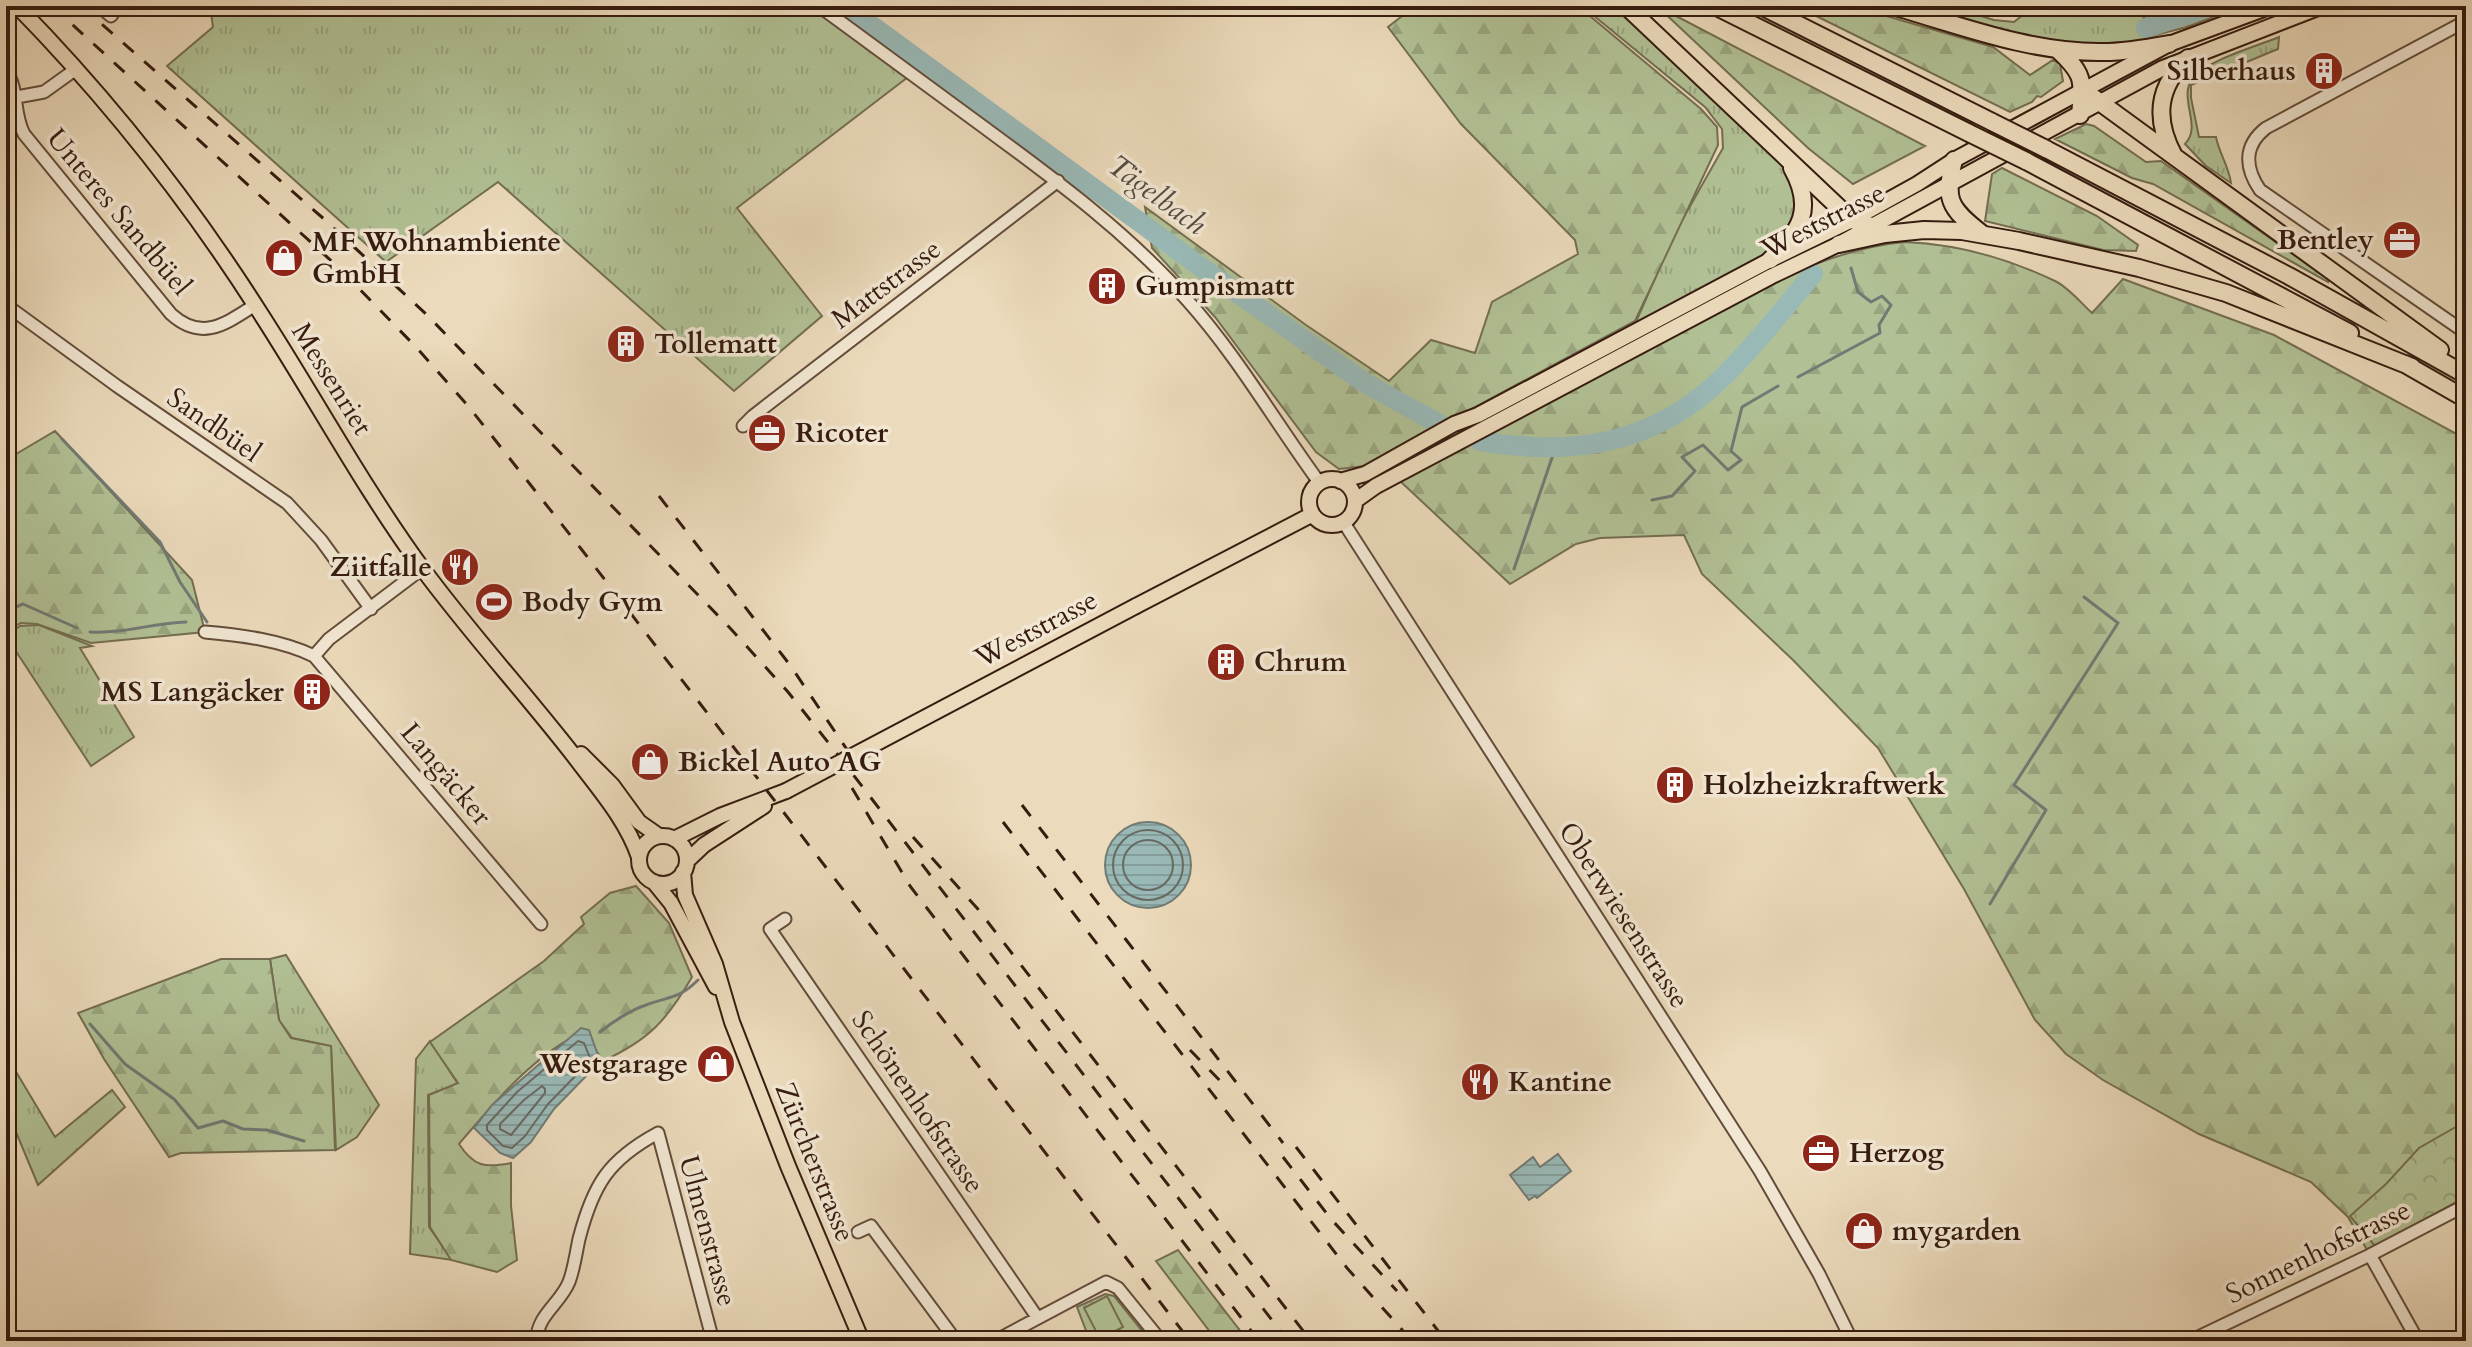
<svg xmlns="http://www.w3.org/2000/svg" width="2472" height="1347" font-family="Cardo,serif">
	<style>
		.grass { fill: url(#grass-tufts); stroke: #746e52; stroke-width: 2 }
		.forest { fill: url(#forest-firs); stroke: #746e52; stroke-width: 2 }
		.park { fill: url(#park-crowns); stroke: #746e52; stroke-width: 2 }
		.pitch { fill: #b1c195; stroke: #746e52; stroke-width: 2 }
		.water { fill: url(#water-rules); stroke: #717a74; stroke-width: 2 }
		.lines { fill: none; stroke-linecap: round; stroke-linejoin: round }
		.shore { stroke: #686a63; stroke-width: 2 }
		.stream { stroke: #717a74; stroke-width: 3 }
		.river { stroke: #99b9b7; stroke-width: 20 }
		.minor-casing { stroke: #634c3a; stroke-width: 15 }
		.major-casing { stroke: #361c0f; stroke-width: 18 }
		.highway-casing { stroke: #361c0f; stroke-width: 20 }
		.minor { stroke: #f2e7d3; stroke-width: 11 }
		.major { stroke: #ebdabb; stroke-width: 14 }
		.highway { stroke: #ebdabb; stroke-width: 16 }
		.rail { stroke: #361c0f; stroke-width: 3; stroke-dasharray: 14 14; stroke-linecap: butt }
		.major-bridge-casing { stroke: #361c0f; stroke-width: 18; stroke-linecap: butt }
		.highway-bridge-casing { stroke: #361c0f; stroke-width: 20; stroke-linecap: butt }
		.major-bridge { stroke: #ebdabb; stroke-width: 14 }
		.highway-bridge { stroke: #ebdabb; stroke-width: 16 }
		.labels { text-anchor: middle; dominant-baseline: central; stroke-width: 7; stroke-linejoin: round; paint-order: stroke }
		.poi-label { font-size: 28px; font-weight: bold; fill: #361c0f; stroke: #f2e7d3; text-anchor: start }
		.street-label { font-size: 28px; fill: #361c0f; stroke: #f2e7d3 }
		.water-label { font-size: 30px; font-style: italic; fill: #544b41; stroke: #f2e7d3 }
	</style>
	<defs>
		<pattern id="grass-tufts" width="24" height="20" patternUnits="userSpaceOnUse" patternTransform="scale(2)"><rect width="24" height="20" fill="#b1c195"/><path d="M3 7l-1-3M5 7V3M7 7l1-3M15 17l-1-3M17 17v-4M19 17l1-3" fill="none" stroke="#99a57f"/></pattern>
		<pattern id="forest-firs" width="22" height="20" patternUnits="userSpaceOnUse" patternTransform="scale(2)"><rect width="22" height="20" fill="#b1c195"/><path d="M5 1l3.5 6h-7zM16 11l3.5 6h-7z" fill="#99a57f"/></pattern>
		<pattern id="park-crowns" width="20" height="18" patternUnits="userSpaceOnUse" patternTransform="scale(2)"><rect width="20" height="18" fill="#b1c195"/><path d="M2 6a3 3 0 1 1 6 0M12 15a3 3 0 1 1 6 0" fill="none" stroke="#99a57f"/></pattern>
		<pattern id="water-rules" width="6" height="5" patternUnits="userSpaceOnUse" patternTransform="scale(2)"><rect width="6" height="5" fill="#99b9b7"/><path d="M0 2.5h6" fill="none" stroke="#849e9c"/></pattern>
	</defs>
	<rect width="100%" height="100%" fill="#ebdabb"/>
	<filter id="stains"><feTurbulence type="fractalNoise" baseFrequency=".0025" numOctaves="4"/><feColorMatrix values="0 0 0 0 .2 0 0 0 0 .09 0 0 0 0 .02 0 0 0 .5 -.17"/></filter>
	<radialGradient id="worn" r=".72"><stop offset=".6" stop-color="#630" stop-opacity="0"/><stop offset="1" stop-color="#630" stop-opacity=".3"/></radialGradient>
	<!-- grass -->
	<path class="grass" d="M210,6H810L908,77L737,208L822,316L734,391L498,182L386,262L167,66L213,27Z
		M1582,6H1614L1767,147C1792,175 1796,184 1796,221L1768,253L1635,324L1676,231L1723,148L1722,129L1705,107Z
		M1916,6H1948L1994,20L2014,22L2034,6H2177L2143,16L2151,40C2125,43 2098,47 2071,44C2018,39 1967,21 1916,6Z
		M2279,37L2278,49L2191,85V98L2199,137H2216C2219,153 2229,167 2231,183L2206,166L2185,144C2203,126 2177,97 2193,78C2210,59 2255,47 2279,37Z
		M39,625L92,646L80,648L134,737L91,766L6,636L20,626Z
		M286,955L379,1105L357,1137L336,1150L331,1046L292,1038L279,1020L270,959Z
		M430,1041L458,1084L428,1095L429,1227L452,1260L410,1254L416,1059Z
		M6,1055L55,1137L112,1090L125,1107L38,1185L6,1108Z"/>
	<!-- forest -->
	<path class="forest" d="M1415,6H1578L1701,109L1717,127L1718,145L1635,321L1366,466L1339,469L1316,452L1215,317L1152,248L1145,207L1306,325L1389,381L1431,340L1475,353L1492,302L1578,254L1575,240L1461,124L1388,27Z
		M1657,6L1925,146L1853,184L1808,148Z
		M1796,6H1852L1993,47L2030,75L2053,60L2060,64L2063,81L2041,97L2037,96L2032,102L2010,112Z
		M2180,6H2242L2187,27L2151,36L2144,17Z
		M2086,124L2094,126L2146,162L2161,161L2328,279V282L2153,184L2132,178L2055,139Z
		M2002,168L2097,216L2138,245L2136,251L2103,250L1985,221L1992,174Z
		M1905,242C1956,244 2009,259 2055,281C2068,287 2081,303 2092,313L2123,279L2274,335L2466,439V1205L2370,1255L2348,1217L2311,1182L2199,1134L2103,1080L2066,1054L2035,1020L1964,889L1878,748L1793,660L1702,574L1684,535L1600,538L1576,544L1510,584L1400,481L1785,277C1824,259 1862,246 1905,242Z
		M55,431L192,580L205,632L91,643L37,624L21,623L6,630V460Z
		M636,886L669,923L692,977C667,1020 649,1040 603,1061L584,1032C536,1052 492,1105 459,1144C474,1167 485,1168 511,1163V1206L517,1260L497,1272L451,1260L430,1227L429,1095L458,1083L430,1042L544,961L584,924L581,917L610,893Z
		M221,959H270L279,1020L291,1038L331,1046L335,1150L181,1153L169,1157L104,1059L78,1013Z
		M1178,1250L1248,1341H1217L1156,1261Z"/>
	<!-- park -->
	<path class="park" d="M2461,1124L2466,1132V1197L2375,1246L2350,1216L2386,1184L2419,1148Z
		M1105,1294L1114,1296L1150,1341H1090L1077,1307Z"/>
	<!-- pitch -->
	<path class="pitch" d="M1107,1296L1123,1327L1100,1339L1084,1308Z"/>
	<!-- water -->
	<path class="water" d="M1105 865a43 43 0 1 1 86 0a43 43 0 1 1-86 0Z
		M581,1028L589,1030L599,1058L596,1066L554,1109L531,1142L513,1158L500,1153L474,1128L492,1105Z
		M1558,1154L1571,1171L1537,1198L1535,1196L1529,1200L1510,1175L1533,1157L1540,1167Z"/>
	<g class="lines">
		<!-- shore -->
		<path class="shore" d="M1113 865a35 35 0 1 1 70 0a35 35 0 1 1-70 0Z
			M1123 865a25 25 0 1 1 50 0a25 25 0 1 1-50 0Z
			M578,1041L584,1043L590,1058L589,1062L548,1104L525,1136L512,1148L503,1146L487,1130V1125L517,1092Z
			M542,1086L545,1089V1093L511,1135L500,1129V1124L524,1100Z"/>
		<!-- stream -->
		<path class="stream" d="M1798,377L1880,333L1879,325L1891,305L1882,296L1871,302L1858,292L1851,268
			M62,439L160,542L180,582L207,622
			M1652,500L1672,496L1695,471L1682,457L1703,445L1728,470L1741,460L1731,451L1742,407L1778,386
			M1514,569L1555,449
			M6,611L23,604L77,628
			M90,632C123,634 153,623 186,622
			M1990,904L2046,810L2014,785L2118,623L2084,597
			M90,1024L125,1064L174,1099L198,1128L223,1121L243,1129L267,1130L304,1141
			M600,1032C612,1022 631,1010 646,1005C669,996 678,1000 698,980"/>
		<!-- river -->
		<path class="river" d="M845,6L1205,270L1365,383L1439,424
			M2146,28L2212,6
			M1480,441C1572,457 1655,445 1724,376C1756,345 1784,308 1813,274"/>
		<!-- minor casing -->
		<g class="minor-casing">
			<path id="minor" d="M99,6L111,16L118,6
				M819,6C874,47 930,87 985,128C1057,181 1128,233 1188,301C1238,357 1275,422 1319,482
				M2466,21L2266,128C2243,146 2245,168 2260,190L2466,333
				M6,70C19,90 13,114 24,134L171,314C202,342 225,324 255,305
				M6,99L44,92L76,69
				M6,305L117,386L287,503L321,540L371,609
				M743,426L753,416L1058,181
				M1344,523L1760,1171L1819,1274L1852,1341
				M423,568L329,639L314,656L541,924
				M205,632C240,635 281,640 314,656
				M785,919L770,929L1037,1317
				M858,1232L871,1226L956,1341
				M2370,1255L2418,1341
				M537,1341C536,1316 560,1304 569,1282C574,1269 576,1253 579,1239C593,1185 608,1160 658,1133L713,1341
				M995,1341L1106,1282L1118,1288L1161,1341
				M2190,1341L2370,1255L2466,1205"/>
		</g>
		<!-- major casing -->
		<g class="major-casing">
			<path id="major" d="M17,6C107,98 188,200 257,308C313,394 362,486 422,568C470,633 525,693 574,756C598,788 626,819 639,857
				M1309 502a23 23 0 1 1 46 0a23 23 0 1 1-46 0Z
				M1340,481L1365,474L1454,424L1478,415L1770,260L1852,220L1917,184L1954,160L2169,44L2272,6
				M1355,501L1376,486L1772,276L1839,244L2163,68L2323,6
				M1136,606L1311,515
				M581,754L612,785L639,822L659,836
				M639 860a24 24 0 1 1 48 0a24 24 0 1 1-48 0Z
				M674,839L720,816L786,791
				M687,861L704,845L764,806
				M683,872L685,895L715,964L732,1022L788,1166L862,1341
				M654,882L671,903L716,987"/>
		</g>
		<!-- highway casing -->
		<g class="highway-casing">
			<path id="highway" d="M1626,6L1852,220L1871,226
				M1715,6L1969,133
				M1761,6L1992,122
				M1892,6C1959,25 2031,53 2102,52C2125,52 2147,48 2169,44
				M2057,49C2083,73 2084,79 2080,115
				M2083,90L2440,350
				M2046,149L2289,276L2466,375
				M2174,156C2154,119 2157,87 2188,58
				M1954,160C1944,199 1949,208 1981,233
				M2026,161L2350,333
				M1839,244L1885,234L1924,230L1962,231L2019,241L2139,268L2226,293L2412,367
				M1770,260C1800,232 1815,209 1792,168
				M2405,364L2466,399"/>
		</g>
		<!-- minor -->
		<use href="#minor" class="minor"/>
		<!-- major -->
		<use href="#major" class="major"/>
		<!-- highway -->
		<use href="#highway" class="highway"/>
		<!-- rail -->
		<path class="rail" d="M52,6L338,267L415,346L469,407L582,550L1190,1341
			M81,6L324,219L427,315L730,628L788,692L835,751L1288,1341
			M659,496L790,665L850,754
			M852,788L910,886L1259,1341
			M1022,805L1283,1143
			M1003,822L1347,1268L1412,1341
			M913,837L977,908L1311,1341
			M1190,1050L1229,1090
			M1296,1147L1446,1341
			M1283,1157L1331,1219L1397,1291"/>
		<!-- major-bridge casing -->
		<g class="major-bridge-casing">
			<path id="major-bridge" d="M786,791L1136,606"/>
		</g>
		<!-- highway-bridge casing -->
		<g class="highway-bridge-casing">
			<path id="highway-bridge" d="M1992,122L2046,149
				M1969,133L2026,161"/>
		</g>
		<!-- major-bridge -->
		<use href="#major-bridge" class="major-bridge"/>
		<!-- highway-bridge -->
		<use href="#highway-bridge" class="highway-bridge"/>
	</g>
	<!-- icons -->
	<defs>
		<g id="building-disc" transform="scale(2)"><circle r="9.5" fill="#8f2418" stroke="#f2e7d3"/><path d="M-4-6H4V6H1V3H-1V6H-4ZM-2.5-4.3h1.7v1.8h-1.7ZM.8-4.3h1.7v1.8H.8ZM-2.5-1h1.7V.8h-1.7ZM.8-1h1.7V.8H.8Z" fill="#fff"/></g>
		<g id="office-disc" transform="scale(2)"><circle r="9.5" fill="#8f2418" stroke="#f2e7d3"/><path d="M-6-3h4V-5.5h4V-3h4V5H-6ZM-1-4.5V-3h2v-1.5ZM-6 0V1H6V0Z" fill="#fff"/></g>
		<g id="shop-disc" transform="scale(2)"><circle r="9.5" fill="#8f2418" stroke="#f2e7d3"/><path d="M-5-2.5h2.3a2.7 3.5 0 0 1 5.4 0H5L5.5 6h-11ZM-1.5-2.5h3a1.5 2.3 0 0 0-3 0Z" fill="#fff"/></g>
		<g id="restaurant-disc" transform="scale(2)"><circle r="9.5" fill="#8f2418" stroke="#f2e7d3"/><path d="M-5-6h1v4h1v-4h1v4h1v-4h1v5L-1.5 .5V6h-2V.5L-5-1ZM5-6V6H3V1.5H1.5Q1.5-4 5-6Z" fill="#fff"/></g>
		<g id="stadium-disc" transform="scale(2)"><circle r="9.5" fill="#8f2418" stroke="#f2e7d3"/><path d="M0-5a6.5 5 0 1 0 0 10a6.5 5 0 1 0 0-10ZM-3.5-1.8h7v3.6h-7Z" fill="#fff"/></g>
	</defs>
	<g fill-rule="evenodd">
		<use href="#building-disc" x="2324" y="71"/>
		<use href="#office-disc" x="2402" y="240"/>
		<use href="#shop-disc" x="284" y="258"/>
		<use href="#building-disc" x="1107" y="286"/>
		<use href="#building-disc" x="626" y="344"/>
		<use href="#office-disc" x="767" y="433"/>
		<use href="#restaurant-disc" x="460" y="567"/>
		<use href="#stadium-disc" x="494" y="602"/>
		<use href="#building-disc" x="1226" y="662"/>
		<use href="#building-disc" x="312" y="692"/>
		<use href="#shop-disc" x="650" y="762"/>
		<use href="#building-disc" x="1675" y="785"/>
		<use href="#shop-disc" x="716" y="1064"/>
		<use href="#restaurant-disc" x="1480" y="1082"/>
		<use href="#office-disc" x="1821" y="1153"/>
		<use href="#shop-disc" x="1864" y="1231"/>
	</g>
	<g class="labels">
		<!-- poi labels -->
		<g class="poi-label">
			<text x="2296" y="71" text-anchor="end">Silberhaus</text>
			<text x="2374" y="240" text-anchor="end">Bentley</text>
			<text x="312" y="242">MF Wohnambiente<tspan x="312" dy="32">GmbH</tspan></text>
			<text x="1135" y="286">Gumpismatt</text>
			<text x="654" y="344">Tollematt</text>
			<text x="795" y="433">Ricoter</text>
			<text x="432" y="567" text-anchor="end">Ziitfalle</text>
			<text x="522" y="602">Body Gym</text>
			<text x="1254" y="662">Chrum</text>
			<text x="284" y="692" text-anchor="end">MS Langäcker</text>
			<text x="678" y="762">Bickel Auto AG</text>
			<text x="1703" y="785">Holzheizkraftwerk</text>
			<text x="688" y="1064" text-anchor="end">Westgarage</text>
			<text x="1508" y="1082">Kantine</text>
			<text x="1849" y="1153">Herzog</text>
			<text x="1892" y="1231">mygarden</text>
		</g>
		<!-- street labels -->
		<g class="street-label">
			<text transform="translate(119 212) rotate(50)">Unteres Sandbüel</text>
			<text transform="translate(1823 221) rotate(-27)">Weststrasse</text>
			<text transform="translate(886 284) rotate(-37)">Mattstrasse</text>
			<text transform="translate(332 379) rotate(58)">Messenriet</text>
			<text transform="translate(214 425) rotate(35)">Sandbüel</text>
			<text transform="translate(1036 629) rotate(-28)">Weststrasse</text>
			<text transform="translate(446 774) rotate(50)">Langäcker</text>
			<text transform="translate(1624 915) rotate(57)">Oberwiesenstrasse</text>
			<text transform="translate(918 1102) rotate(56)">Schönenhofstrasse</text>
			<text transform="translate(815 1162) rotate(68)">Zürcherstrasse</text>
			<text transform="translate(708 1231) rotate(75)">Ulmenstrasse</text>
			<text transform="translate(2318 1252) rotate(-26)">Sonnenhofstrasse</text>
		</g>
		<!-- water labels -->
		<g class="water-label">
			<text transform="translate(1157 195) rotate(36)">Tägelbach</text>
		</g>
	</g>
	<!-- margin -->
	<rect width="2472" height="1347" fill="none" stroke="#ebdabb" stroke-width="32"/>
	<rect x="8" y="8" width="2456" height="1331" fill="none" stroke="#361c0f" stroke-width="4"/>
	<rect x="16" y="16" width="2440" height="1315" fill="none" stroke="#361c0f" stroke-width="2"/>
	<rect width="100%" height="100%" filter="url(#stains)"/>
	<rect width="100%" height="100%" fill="url(#worn)"/>
</svg>
